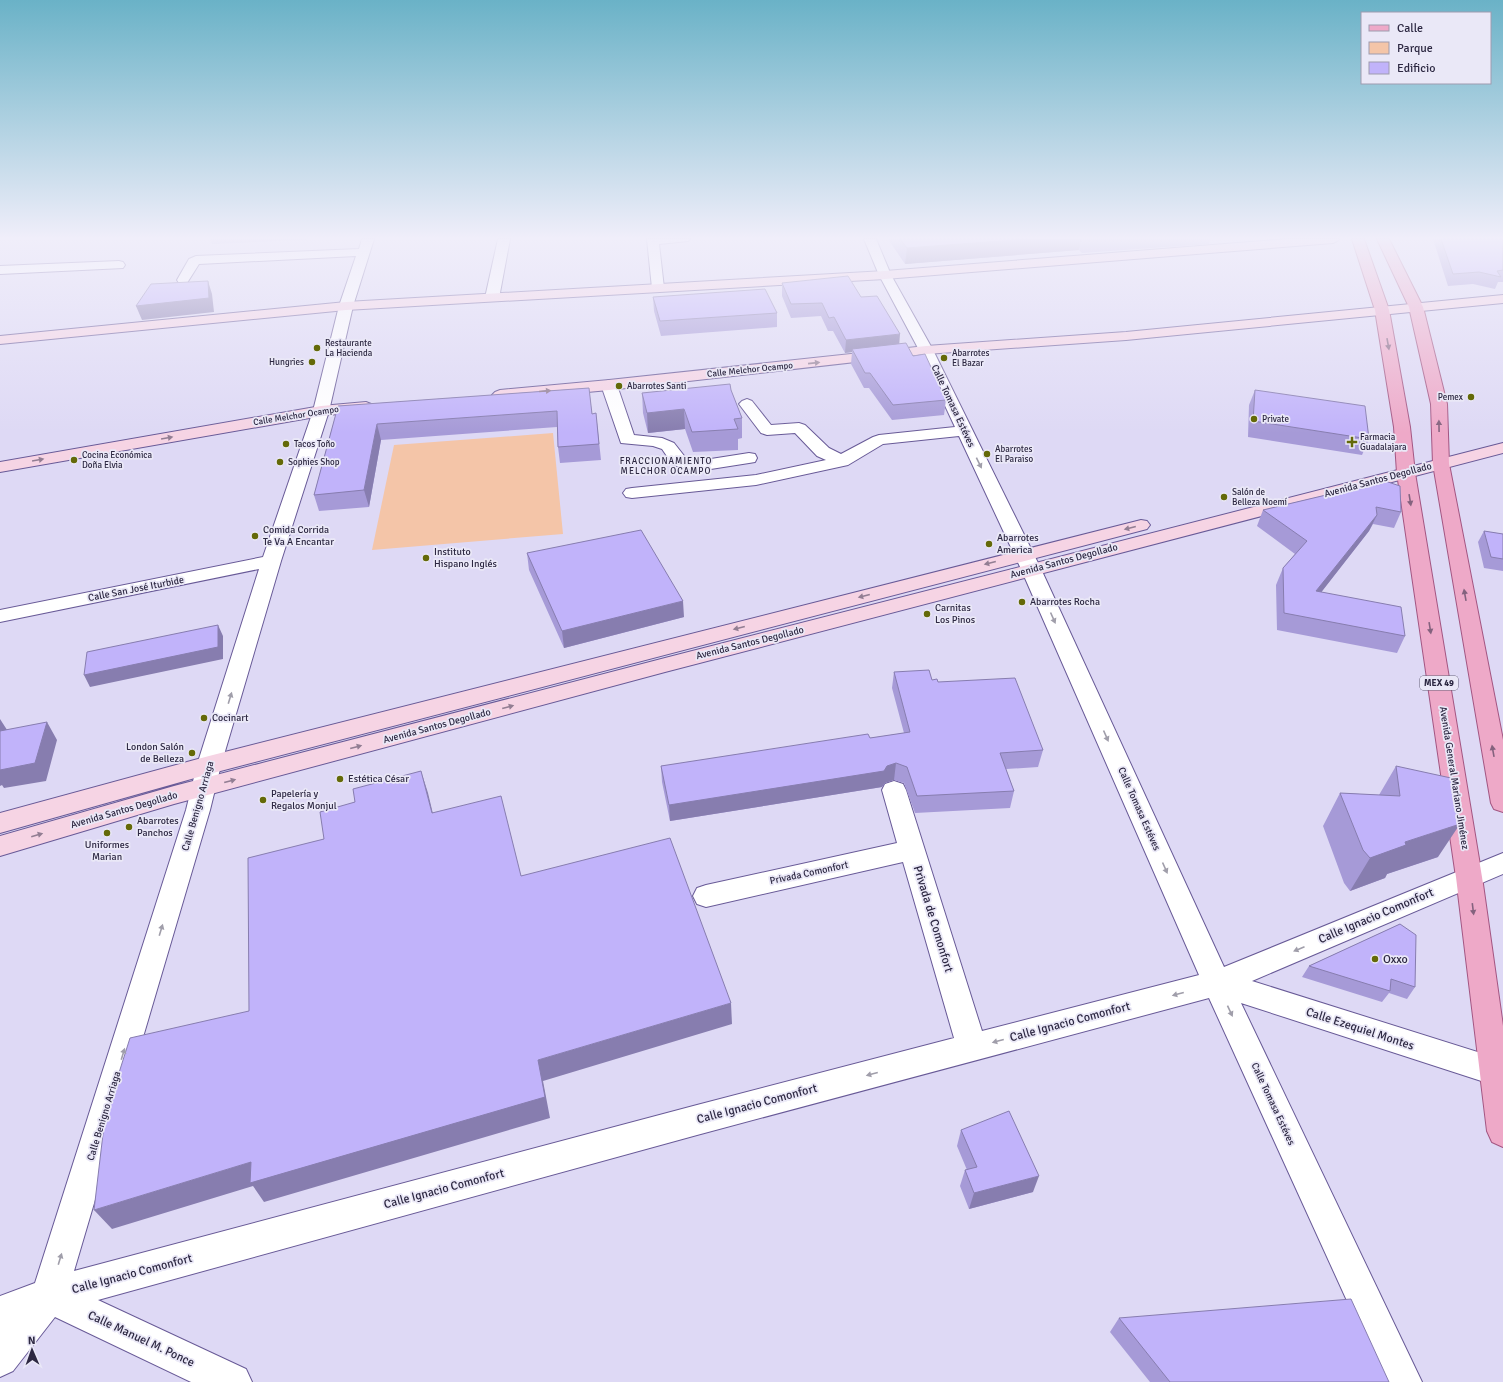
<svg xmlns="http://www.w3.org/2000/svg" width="1503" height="1382" font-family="Signika,sans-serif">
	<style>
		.green { fill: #f4c5a8 }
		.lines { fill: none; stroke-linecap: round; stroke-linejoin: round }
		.street-casing { stroke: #685a97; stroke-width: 2 }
		.secondary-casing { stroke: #685a97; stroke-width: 2 }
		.primary-casing { stroke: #a35682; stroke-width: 2 }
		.street { fill: #fff; fill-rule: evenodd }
		.secondary { fill: #f6d4e4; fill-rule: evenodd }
		.primary { fill: #eea9c8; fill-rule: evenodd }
		.wall { fill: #a69ad7 }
		.shaded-wall { fill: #877daf }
		.building { fill: #c1b3fa; stroke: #877daf }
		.oneway { fill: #84627e }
		.oneway2 { fill: #927e93 }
		.oneway3 { fill: #a09eaa }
		.poi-dot { fill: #646908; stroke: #eae8f7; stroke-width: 1.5 }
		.labels { text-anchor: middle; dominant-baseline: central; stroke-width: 3.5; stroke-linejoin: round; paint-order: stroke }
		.far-poi-label { font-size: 9px; fill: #2d2842; stroke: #eae8f7; text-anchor: start }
		.far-street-label { font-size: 9px; fill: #2d2842; stroke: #eae8f7 }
		.far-neighbourhood-label { font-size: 9px; letter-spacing: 1px; fill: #2d2842; stroke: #eae8f7 }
		.shield { fill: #eae8f7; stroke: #666278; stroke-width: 1 }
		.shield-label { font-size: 9px; font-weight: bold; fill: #2d2842 }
		.street-label { font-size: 10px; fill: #2d2842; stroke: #eae8f7 }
		.poi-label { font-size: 10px; fill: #2d2842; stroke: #eae8f7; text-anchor: start }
		.near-street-label { font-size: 12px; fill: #2d2842; stroke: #eae8f7 }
		.near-poi-label { font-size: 12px; fill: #2d2842; stroke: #eae8f7; text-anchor: start }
	</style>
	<rect width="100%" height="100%" fill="#ded9f5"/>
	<!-- green -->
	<path class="green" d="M553,433L563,534L372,550L394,445Z"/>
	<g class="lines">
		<!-- street casing -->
		<g class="street-casing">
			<path id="street" d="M362,239H374L353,306L329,411L281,561L221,765L210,810L74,1271L697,1105L954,1038L903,862L706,907L697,904L693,896L697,888L706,885L897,843L882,790L885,784L894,781L903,784L906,790L982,1031L1199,975L1021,569L959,436L883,444L848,465L756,485L632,498L626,497L623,493L626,489L632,488L756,475L826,460L817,456L795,433L767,435L761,433L739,404L742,401L747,399L752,401L771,425L799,423L805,425L829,448L841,454L873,437L879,435L955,427L919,350L879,275L864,239H876L891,275L933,350L1041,569L1224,967L1503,853V874L1252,981L1503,1060V1088L1241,1003L1422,1382H1384L1209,998L697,1135L98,1300L246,1369L252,1382H191L55,1317L13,1371L0,1377V1296L35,1283L186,810L197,765L259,569L0,622V610L263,557L313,411L339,306L356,256L199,264L187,283H179L177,280L189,259L196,256L359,249Z
				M498,239H510L499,298L497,301H487L485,298Z
				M647,239H690L688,241L659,244L664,288L663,291H653L652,288Z
				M119,261L123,262L125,265L123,268L0,274V266Z
				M609,380L614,382L617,385L634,435L662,438L674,443L685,457L698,461L749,453L755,454L757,458L755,462L749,463L698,471L673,465L662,449L653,446L621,443L601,385L604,382Z"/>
		</g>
		<!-- secondary casing -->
		<g class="secondary-casing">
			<path id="secondary" d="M1288,239H1339L1337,241L1333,243L885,279L346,310L0,344V336L346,302L885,271Z
				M1503,295V303L1126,340L926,354L609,390L500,400L495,398L492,395L495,392L500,390L609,380L926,346L1126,332Z
				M366,402L371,404L374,407L371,410L321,416L0,472V462L321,406Z
				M1503,443V453L665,672L174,804L0,856V836L174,786L665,658Z
				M1141,520L1147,521L1150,525L1147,529L209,774L0,833V813L209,756Z"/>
		</g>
		<!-- primary casing -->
		<g class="primary-casing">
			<path id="primary" d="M1352,239H1364L1389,310L1410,427L1415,473L1482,877L1503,1026V1147L1492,1142L1487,1131L1456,877L1397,473L1394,427L1375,310Z
				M1377,239H1389L1423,307L1447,404L1449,464L1503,740V812L1494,809L1491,803L1433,464L1431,404L1409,307Z"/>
		</g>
		<!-- street -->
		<use href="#street" class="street"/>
		<!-- secondary -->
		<use href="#secondary" class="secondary"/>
		<!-- primary -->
		<use href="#primary" class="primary"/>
	</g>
	<!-- wall -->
	<path class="wall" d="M210,239H318L212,244Z
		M888,239H1210L1209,244L1082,253L1079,250L905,264Z
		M1433,239H1503V282H1498L1495,289L1473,284L1448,286Z
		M782,283L861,297L899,344L913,356L946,400L944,415L892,420L869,388H864L851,364L852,352L845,353L833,331H828L821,316L791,318L782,296Z
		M653,297L777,313V327L661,336L654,311Z
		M589,388L592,414L596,413L601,460L560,463L558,447L557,427L381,440L369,507L319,511L314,495L338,406Z
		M731,390L742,418V438L738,439V450L693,452L685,429L648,433L643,413L642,393Z
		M1255,390L1369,439L1362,455L1248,437L1249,405Z
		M1385,481L1401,512L1394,528L1373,524L1369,531L1321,592L1405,636L1397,653L1277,630L1276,585L1283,568L1295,554L1257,526L1263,510Z
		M1484,531L1503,534V571L1484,568L1478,542Z
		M527,553L684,617L564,648L529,570Z
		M894,672L932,680L938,682L1043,750L1038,767L1006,769L1014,791L1010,808L915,813L904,783L894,780L885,783L882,787L670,821L662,782L661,766L870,738L904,733L892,688Z
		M1396,766L1438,857L1387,874L1385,878L1350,891L1344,883L1323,826L1340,793L1379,795Z
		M1400,924L1415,987L1407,999L1389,993L1382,1002L1302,977L1309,966Z
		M961,1130L1033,1192L969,1209L960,1186L965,1170H967L957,1146Z
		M1119,1318L1389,1382H1150L1110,1332Z"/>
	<!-- shaded-wall -->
	<path class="shaded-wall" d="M1027,239H1081L1079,250L905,264L907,248Z
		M208,281L212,294L214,312L142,320L136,306Z
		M900,334L899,347L852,349V352L845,353L846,340Z
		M684,409L685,429L648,433L647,413Z
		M377,424L381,440L369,507L364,490Z
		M1377,515L1369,531L1309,608L1316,591Z
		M683,601L684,617L564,648L562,631Z
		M218,625L223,636V659L90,687L84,675Z
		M0,719L11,736L0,738Z
		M47,722L57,740L46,781L4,788L2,785L0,786V770Z
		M896,763L894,780L885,783L882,787L670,821L669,805L887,766Z
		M421,771L428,793L438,835L432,813Z
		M1460,824L1438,857L1387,874L1385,878L1350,891L1370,858L1405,842Z
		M731,1003L732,1024L543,1081L550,1118L264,1202L253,1186L112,1229L94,1210L251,1162L538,1060Z
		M1039,1176L1033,1192L969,1209L974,1193Z"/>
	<!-- building -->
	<path class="building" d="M900,239H1027L907,248Z
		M1441,239H1503V270L1497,271L1501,277L1479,272L1453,274Z
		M848,276L861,297L877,296L900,334L846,340L834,317L829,318L822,303L791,304L782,283Z
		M208,281L209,298L136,306L151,284Z
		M765,289L777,313L660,321L653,297Z
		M906,343L913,356L925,354L946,400L893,405L870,373H865L852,349Z
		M730,384L731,390L742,418L734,419L738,429L692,432L684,409L647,413L642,393Z
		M589,388L592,414L596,413L599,444L558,447L557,411L377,424L364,490L314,495L338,406Z
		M1255,390L1365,406L1369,439L1253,421Z
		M1385,481L1400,486L1401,512L1376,507L1377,515L1316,591L1401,607L1405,636L1284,613L1283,568L1307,541L1263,510Z
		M641,530L683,601L562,631L527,553Z
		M1484,531L1503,534V559L1491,557Z
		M218,625V647L84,675L87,652Z
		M929,670L932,680L937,679L938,682L1015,678L1043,750L1000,753L1014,791L917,796L907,767L896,763L887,766L884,771L669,805L661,766L868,734L870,738L910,732L894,672Z
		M47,722L35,763L0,770V731Z
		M1396,766L1451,778L1460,824L1405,842L1406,845L1370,858L1363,850L1340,793L1400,796Z
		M421,771L432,813L501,796L521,876L670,838L731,1003L538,1060L545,1097L250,1183L251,1162L94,1210L105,1117L130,1038L249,1011L248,858L324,839L320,812L355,802L353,789Z
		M1400,924L1416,935L1415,987L1391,979L1390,991L1309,966Z
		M1009,1111L1039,1176L974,1193L965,1170L977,1167L961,1130Z
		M1351,1299L1389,1382H1170L1119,1318Z"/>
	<!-- one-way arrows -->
	<defs><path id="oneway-solid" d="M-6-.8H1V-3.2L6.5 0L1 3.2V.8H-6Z"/></defs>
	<g class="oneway">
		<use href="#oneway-solid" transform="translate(1388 344) rotate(80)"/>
		<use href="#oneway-solid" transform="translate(1439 426) rotate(-91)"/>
		<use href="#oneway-solid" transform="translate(1410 500) rotate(81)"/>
		<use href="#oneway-solid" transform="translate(1465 595) rotate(-100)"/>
		<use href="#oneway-solid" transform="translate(1430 628) rotate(81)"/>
		<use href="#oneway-solid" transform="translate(1493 751) rotate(-100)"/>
		<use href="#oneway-solid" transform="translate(1473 909) rotate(83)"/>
	</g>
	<g class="oneway2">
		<use href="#oneway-solid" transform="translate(814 363) rotate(-6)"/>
		<use href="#oneway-solid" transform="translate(545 391) rotate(-5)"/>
		<use href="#oneway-solid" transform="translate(167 438) rotate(-10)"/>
		<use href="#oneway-solid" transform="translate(38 460) rotate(-10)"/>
		<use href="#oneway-solid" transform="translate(1130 528) rotate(166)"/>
		<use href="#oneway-solid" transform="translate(990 563) rotate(166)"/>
		<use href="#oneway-solid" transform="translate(864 596) rotate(166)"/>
		<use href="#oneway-solid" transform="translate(739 628) rotate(166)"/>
		<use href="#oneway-solid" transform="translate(508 707) rotate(-15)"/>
		<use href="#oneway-solid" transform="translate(356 747) rotate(-15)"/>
		<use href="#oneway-solid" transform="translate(230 781) rotate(-15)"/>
		<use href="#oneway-solid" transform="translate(37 835) rotate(-16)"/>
	</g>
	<g class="oneway3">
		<use href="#oneway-solid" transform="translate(979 463) rotate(64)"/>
		<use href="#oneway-solid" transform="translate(1053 618) rotate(66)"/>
		<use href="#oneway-solid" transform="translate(230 698) rotate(-73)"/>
		<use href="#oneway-solid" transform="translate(1106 736) rotate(66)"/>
		<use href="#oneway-solid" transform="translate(1165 868) rotate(66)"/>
		<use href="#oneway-solid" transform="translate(161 930) rotate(-73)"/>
		<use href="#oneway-solid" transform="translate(1299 949) rotate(157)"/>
		<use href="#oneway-solid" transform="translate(1178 994) rotate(165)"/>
		<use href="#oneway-solid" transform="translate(1230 1011) rotate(65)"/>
		<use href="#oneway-solid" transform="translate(998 1041) rotate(165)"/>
		<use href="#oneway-solid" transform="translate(123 1054) rotate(-73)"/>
		<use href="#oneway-solid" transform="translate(872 1074) rotate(165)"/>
		<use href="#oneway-solid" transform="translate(60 1259) rotate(-73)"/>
	</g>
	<!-- sky -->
	<linearGradient id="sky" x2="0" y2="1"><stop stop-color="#6ab2c7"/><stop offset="0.55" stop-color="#f0eefa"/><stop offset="1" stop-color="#f0eefa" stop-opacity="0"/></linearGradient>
	<rect width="1503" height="433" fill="url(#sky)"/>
	<!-- markers -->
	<g class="poi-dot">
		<circle cx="317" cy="348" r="4"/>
		<circle cx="944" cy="358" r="4"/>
		<circle cx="312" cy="362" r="4"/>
		<circle cx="619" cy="386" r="4"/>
		<circle cx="1471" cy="397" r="4"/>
		<circle cx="1254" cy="419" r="4"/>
		<path d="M1350 436h4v4h4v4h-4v4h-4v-4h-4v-4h4z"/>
		<circle cx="286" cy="444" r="4"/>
		<circle cx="987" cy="454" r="4"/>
		<circle cx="74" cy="460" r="4"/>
		<circle cx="280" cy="462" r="4"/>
		<circle cx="1224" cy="497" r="4"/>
		<circle cx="255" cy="536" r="4"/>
		<circle cx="989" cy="544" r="4"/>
		<circle cx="426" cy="558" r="4"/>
		<circle cx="1022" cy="602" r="4"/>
		<circle cx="927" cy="614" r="4"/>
		<circle cx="204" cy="718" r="4"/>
		<circle cx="192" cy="753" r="4"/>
		<circle cx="340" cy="779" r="4"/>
		<circle cx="263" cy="800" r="4"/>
		<circle cx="129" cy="827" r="4"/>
		<circle cx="107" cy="833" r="4"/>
		<circle cx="1375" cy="959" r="4"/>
	</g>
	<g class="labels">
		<!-- far-poi labels -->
		<g class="far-poi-label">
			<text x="325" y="343">Restaurante<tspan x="325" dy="10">La Hacienda</tspan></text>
			<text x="952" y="353">Abarrotes<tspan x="952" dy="10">El Bazar</tspan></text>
			<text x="304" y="362" text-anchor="end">Hungries</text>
			<text x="627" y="386">Abarrotes Santi</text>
			<text x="1463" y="397" text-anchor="end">Pemex</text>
			<text x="1262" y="419">Private</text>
			<text x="1360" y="437">Farmacia<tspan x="1360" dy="10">Guadalajara</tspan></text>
			<text x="294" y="444">Tacos Toño</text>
			<text x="995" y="449">Abarrotes<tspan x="995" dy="10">El Paraiso</tspan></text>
			<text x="82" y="455">Cocina Económica<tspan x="82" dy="10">Doña Elvia</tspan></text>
			<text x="288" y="462">Sophies Shop</text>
			<text x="1232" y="492">Salón de<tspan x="1232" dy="10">Belleza Noemí</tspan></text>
		</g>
		<!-- far-street labels -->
		<g class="far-street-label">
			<text transform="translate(750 370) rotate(-6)">Calle Melchor Ocampo</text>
			<text transform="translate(296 416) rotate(-9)">Calle Melchor Ocampo</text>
		</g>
		<!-- far-neighbourhood labels -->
		<g class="far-neighbourhood-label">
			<text x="666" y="461">FRACCIONAMIENTO<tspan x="666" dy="10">MELCHOR OCAMPO</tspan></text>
		</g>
		<!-- shield labels -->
		<rect class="shield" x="1420" y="676" width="38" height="14" rx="3"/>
		<g class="shield-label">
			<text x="1439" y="683">MEX 49</text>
		</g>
		<!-- street labels -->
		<g class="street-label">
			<text transform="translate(953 406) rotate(65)">Calle Tomasa Estéves</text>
			<text transform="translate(1378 480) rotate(-15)">Avenida Santos Degollado</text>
			<text transform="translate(1064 561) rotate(-15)">Avenida Santos Degollado</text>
			<text transform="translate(136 589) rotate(-11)">Calle San José Iturbide</text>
			<text transform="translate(750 643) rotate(-14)">Avenida Santos Degollado</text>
			<text transform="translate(437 726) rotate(-15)">Avenida Santos Degollado</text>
			<text transform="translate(1454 778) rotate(81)">Avenida General Mariano Jiménez</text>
			<text transform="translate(198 806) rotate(-74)">Calle Benigno Arriaga</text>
			<text transform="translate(1139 809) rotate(66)">Calle Tomasa Estéves</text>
			<text transform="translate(124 810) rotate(-16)">Avenida Santos Degollado</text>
			<text transform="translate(809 873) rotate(-12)">Privada Comonfort</text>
			<text transform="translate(1273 1104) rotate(65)">Calle Tomasa Estéves</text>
			<text transform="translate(104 1116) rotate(-73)">Calle Benigno Arriaga</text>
		</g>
		<!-- poi labels -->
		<g class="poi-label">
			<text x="263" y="530">Comida Corrida<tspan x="263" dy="12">Te Va A Encantar</tspan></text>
			<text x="997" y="538">Abarrotes<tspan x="997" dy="12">America</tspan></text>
			<text x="434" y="552">Instituto<tspan x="434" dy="12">Hispano Inglés</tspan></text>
			<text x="1030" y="602">Abarrotes Rocha</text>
			<text x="935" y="608">Carnitas<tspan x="935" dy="12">Los Pinos</tspan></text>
			<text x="212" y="718">Cocinart</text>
			<text x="184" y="747" text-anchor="end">London Salón<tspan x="184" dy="12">de Belleza</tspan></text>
			<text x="348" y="779">Estética César</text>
			<text x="271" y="794">Papelería y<tspan x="271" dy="12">Regalos Monjul</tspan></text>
			<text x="137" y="821">Abarrotes<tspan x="137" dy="12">Panchos</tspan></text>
			<text x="107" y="845" text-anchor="middle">Uniformes<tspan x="107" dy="12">Marian</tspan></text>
		</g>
		<!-- near-street labels -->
		<g class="near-street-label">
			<text transform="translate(1376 916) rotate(-23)">Calle Ignacio Comonfort</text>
			<text transform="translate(933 919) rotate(73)">Privada de Comonfort</text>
			<text transform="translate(1070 1022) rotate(-15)">Calle Ignacio Comonfort</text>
			<text transform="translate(1360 1029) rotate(18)">Calle Ezequiel Montes</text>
			<text transform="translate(757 1104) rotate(-15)">Calle Ignacio Comonfort</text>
			<text transform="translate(444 1189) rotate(-15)">Calle Ignacio Comonfort</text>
			<text transform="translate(132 1274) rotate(-15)">Calle Ignacio Comonfort</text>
			<text transform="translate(141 1339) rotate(25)">Calle Manuel M. Ponce</text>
		</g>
		<!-- near-poi labels -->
		<g class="near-poi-label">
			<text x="1383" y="959">Oxxo</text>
		</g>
	</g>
	<!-- legend -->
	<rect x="1361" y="12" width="130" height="72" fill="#eae8f7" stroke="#9e9baf"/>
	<rect x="1369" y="25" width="20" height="6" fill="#eea9c8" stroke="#9e9baf"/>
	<text x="1397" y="32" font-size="12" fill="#2d2842">Calle</text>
	<rect x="1369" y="42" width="20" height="12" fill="#f4c5a8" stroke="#9e9baf"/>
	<text x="1397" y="52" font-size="12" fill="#2d2842">Parque</text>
	<rect x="1369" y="62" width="20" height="12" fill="#c1b3fa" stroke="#9e9baf"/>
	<text x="1397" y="72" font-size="12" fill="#2d2842">Edificio</text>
	<!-- north arrow -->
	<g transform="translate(32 1350) rotate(358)" stroke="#eae8f7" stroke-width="3" paint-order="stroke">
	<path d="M0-3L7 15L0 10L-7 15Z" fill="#2d2842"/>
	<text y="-6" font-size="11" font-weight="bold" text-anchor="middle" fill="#2d2842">N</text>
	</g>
</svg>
